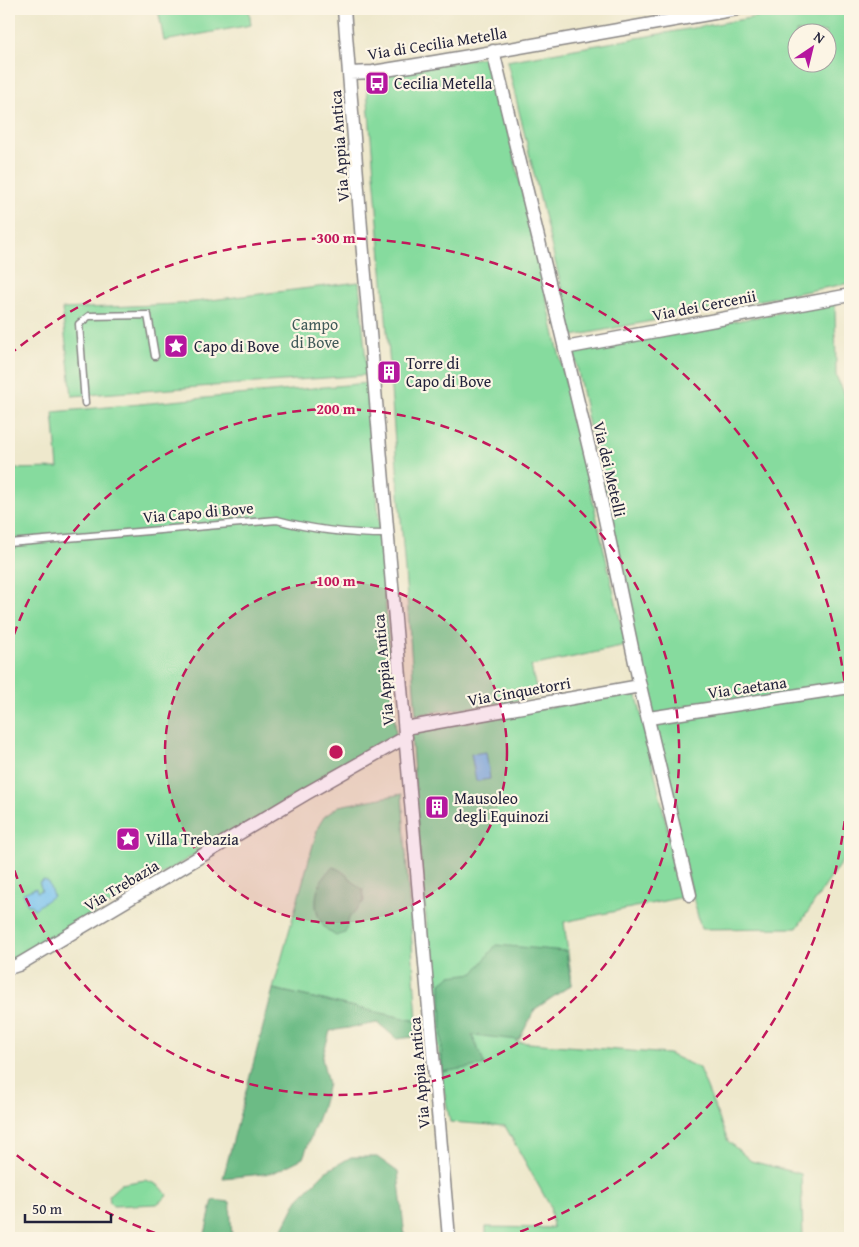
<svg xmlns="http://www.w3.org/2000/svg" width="859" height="1247" font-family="'Gentium Book Plus',serif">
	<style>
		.green { fill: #86db9e; stroke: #547e6c; fill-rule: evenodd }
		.forest { fill: #6cbb85; stroke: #476e60 }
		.water { fill: #76c1ef; stroke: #4c7295 }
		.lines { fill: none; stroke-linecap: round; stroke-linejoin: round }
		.service-casing { stroke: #888584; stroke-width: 9 }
		.minor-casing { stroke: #888584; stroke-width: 15 }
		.service { stroke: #fff; stroke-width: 6 }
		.minor { stroke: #fff; stroke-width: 12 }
		.ring { fill: none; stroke: #c2185b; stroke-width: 2.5; stroke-dasharray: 9 6 }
		.labels { text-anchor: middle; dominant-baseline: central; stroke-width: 4.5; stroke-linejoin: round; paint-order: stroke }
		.street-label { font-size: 16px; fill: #22223b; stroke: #fcf5e5 }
		.poi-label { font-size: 16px; fill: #22223b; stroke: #fcf5e5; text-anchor: start }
		.park-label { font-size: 16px; fill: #405a59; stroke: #fcf5e5 }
		.centre { fill: #c2185b; stroke: #fcf5e5; stroke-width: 2.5 }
		.ring-label { font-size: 15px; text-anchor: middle; font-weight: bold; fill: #c2185b; stroke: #fcf5e5; stroke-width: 4.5; stroke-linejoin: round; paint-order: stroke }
	</style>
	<rect width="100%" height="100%" fill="#fcf5e5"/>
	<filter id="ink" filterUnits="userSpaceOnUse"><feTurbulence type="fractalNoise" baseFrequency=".02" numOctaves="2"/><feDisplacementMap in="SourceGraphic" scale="10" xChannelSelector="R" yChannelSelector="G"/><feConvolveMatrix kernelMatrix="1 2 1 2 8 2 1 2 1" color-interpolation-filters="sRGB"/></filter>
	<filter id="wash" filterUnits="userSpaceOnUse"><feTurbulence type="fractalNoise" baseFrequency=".0096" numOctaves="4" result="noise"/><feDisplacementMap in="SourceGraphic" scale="20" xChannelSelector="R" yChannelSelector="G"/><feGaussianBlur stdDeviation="1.12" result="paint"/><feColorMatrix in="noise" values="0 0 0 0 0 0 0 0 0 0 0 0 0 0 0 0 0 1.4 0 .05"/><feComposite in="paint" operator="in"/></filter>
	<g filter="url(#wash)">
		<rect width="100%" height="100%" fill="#eee8cc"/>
		<!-- green -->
		<path class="green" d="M158,9H249L251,25L164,41Z
			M801,9H850V283L573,336L507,61ZM796,32H826V62H796Z
			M491,56L626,646L531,666L538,697L416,715L390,376L394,375L393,366H390L366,77Z
			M359,282L367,375L72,396L62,309L178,304Z
			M835,302L836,376L850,405V852H848L797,928L701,929L649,718L574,352Z
			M368,383L396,736L16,960L9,962V469L58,468L53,412Z
			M636,692L683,897L564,922L572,984L535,1009L516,1042L669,1054L699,1068L728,1141L751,1161L801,1174L803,1238H486V1227L553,1228L550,1206L505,1126L450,1122L441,1075L420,855L411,732Z
			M402,794L417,1021L273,989L318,827L324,817L339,806Z
			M145,1180C155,1183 163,1186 167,1196L157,1204L113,1206L110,1202L109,1195L121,1184Z"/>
		<!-- forest -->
		<path class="forest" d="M333,867C346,871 352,882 363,890L364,901L349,918L345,933L336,936C333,934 327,930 324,927C310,908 315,881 333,867Z
			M496,945L566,951L571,985L535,1009L519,1040L472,1035L485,1065L442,1072L441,983L450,976L474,973Z
			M273,989L417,1021L413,1037L397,1039L378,1023L330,1031L322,1058L328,1084L321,1110L303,1158L273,1173L223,1178Z
			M351,1157H377L398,1172L405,1238H278L298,1199L325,1172Z
			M213,1200L230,1202L232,1238H204Z"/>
		<!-- water -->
		<path class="water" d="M486,752L490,779L476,781L471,754Z
			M44,880L48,882L53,896L34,909L31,905H28L23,893L36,888L37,892L42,890L39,882Z"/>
	</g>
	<g filter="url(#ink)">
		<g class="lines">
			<!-- service casing -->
			<g class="service-casing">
				<path id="service" d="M85,403L79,324L89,316L148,315L155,356
					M9,543L277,520C314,530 350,534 388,534"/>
			</g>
			<!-- minor casing -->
			<g class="minor-casing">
				<path id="minor" d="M344,9L362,241L449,1238
					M493,51L597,481L640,686L690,895
					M350,73L373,72L435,62L737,9
					M565,348L850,295
					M649,718L850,687
					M405,728L640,686
					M9,968L18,965L307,793L406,737"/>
			</g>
			<!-- service -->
			<use href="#service" class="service"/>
			<!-- minor -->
			<use href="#minor" class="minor"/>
		</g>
	</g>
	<!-- distance rings -->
	<circle cx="336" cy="752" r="171" fill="#c2185b" fill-opacity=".12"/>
	<g class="ring">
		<circle cx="336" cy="752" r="171"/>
		<path d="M9 649A343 343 0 1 1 9 855"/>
		<path d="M169 1238A514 514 0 0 1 9 1149M9 355A514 514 0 1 1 503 1238"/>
	</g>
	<!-- icons -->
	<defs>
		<g id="bus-square" transform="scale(1.25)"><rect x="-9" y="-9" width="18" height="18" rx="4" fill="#b5179e" stroke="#fcf5e5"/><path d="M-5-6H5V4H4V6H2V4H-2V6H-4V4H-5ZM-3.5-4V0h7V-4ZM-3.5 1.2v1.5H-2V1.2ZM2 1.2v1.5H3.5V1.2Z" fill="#fff"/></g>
		<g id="sight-square" transform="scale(1.25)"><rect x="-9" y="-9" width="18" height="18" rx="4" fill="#b5179e" stroke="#fcf5e5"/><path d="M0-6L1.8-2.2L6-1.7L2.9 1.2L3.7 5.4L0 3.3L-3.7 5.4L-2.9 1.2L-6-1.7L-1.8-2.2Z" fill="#fff"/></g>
		<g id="building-square" transform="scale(1.25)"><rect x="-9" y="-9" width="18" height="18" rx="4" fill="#b5179e" stroke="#fcf5e5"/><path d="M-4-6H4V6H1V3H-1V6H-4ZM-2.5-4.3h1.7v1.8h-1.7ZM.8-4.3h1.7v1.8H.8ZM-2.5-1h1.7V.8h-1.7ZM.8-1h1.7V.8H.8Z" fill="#fff"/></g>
	</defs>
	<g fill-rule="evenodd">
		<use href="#bus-square" x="377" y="83"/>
		<use href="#sight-square" x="176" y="346"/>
		<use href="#building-square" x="389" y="372"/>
		<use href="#building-square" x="437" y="807"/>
		<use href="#sight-square" x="128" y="839"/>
	</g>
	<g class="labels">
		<!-- street labels -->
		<g class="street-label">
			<text transform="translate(437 43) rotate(-9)">Via di Cecilia Metella</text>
			<text transform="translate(339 146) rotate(-94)">Via Appia Antica</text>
			<text transform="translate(704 305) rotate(-11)">Via dei Cercenii</text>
			<text transform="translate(610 469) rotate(77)">Via dei Metelli</text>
			<text transform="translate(198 512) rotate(-5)">Via Capo di Bove</text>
			<text transform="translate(383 670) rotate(-95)">Via Appia Antica</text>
			<text transform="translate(747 687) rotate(-8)">Via Caetana</text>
			<text transform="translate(519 691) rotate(-10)">Via Cinquetorri</text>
			<text transform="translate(121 885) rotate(-31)">Via Trebazia</text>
			<text transform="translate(419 1073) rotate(-95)">Via Appia Antica</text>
		</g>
		<!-- poi labels -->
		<g class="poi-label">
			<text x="394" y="83">Cecilia Metella</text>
			<text x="194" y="346">Capo di Bove</text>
			<text x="406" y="363">Torre di<tspan x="406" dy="18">Capo di Bove</tspan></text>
			<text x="454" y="798">Mausoleo<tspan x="454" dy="18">degli Equinozi</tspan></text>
			<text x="146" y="839">Villa Trebazia</text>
		</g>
		<!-- park labels -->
		<g class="park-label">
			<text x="315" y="324">Campo<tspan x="315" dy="18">di Bove</tspan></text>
		</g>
	</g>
	<circle cx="336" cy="752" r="8" class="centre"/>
	<g class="ring-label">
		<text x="336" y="243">300 m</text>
		<text x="336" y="414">200 m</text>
		<text x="336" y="586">100 m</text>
	</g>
	<!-- margin -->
	<rect width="859" height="1247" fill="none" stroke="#fcf5e5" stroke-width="30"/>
	<!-- north arrow -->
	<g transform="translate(812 48) rotate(35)"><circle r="24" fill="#fcf5e5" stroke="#a5a1a1"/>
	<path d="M0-4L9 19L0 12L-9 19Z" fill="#b5179e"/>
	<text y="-8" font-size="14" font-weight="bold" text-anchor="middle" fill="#22223b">N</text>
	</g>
	<!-- scale -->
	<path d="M25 1214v8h86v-8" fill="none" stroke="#22223b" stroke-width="2.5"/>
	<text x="32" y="1214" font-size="15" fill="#22223b" stroke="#fcf5e5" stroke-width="4" paint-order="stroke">50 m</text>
</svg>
